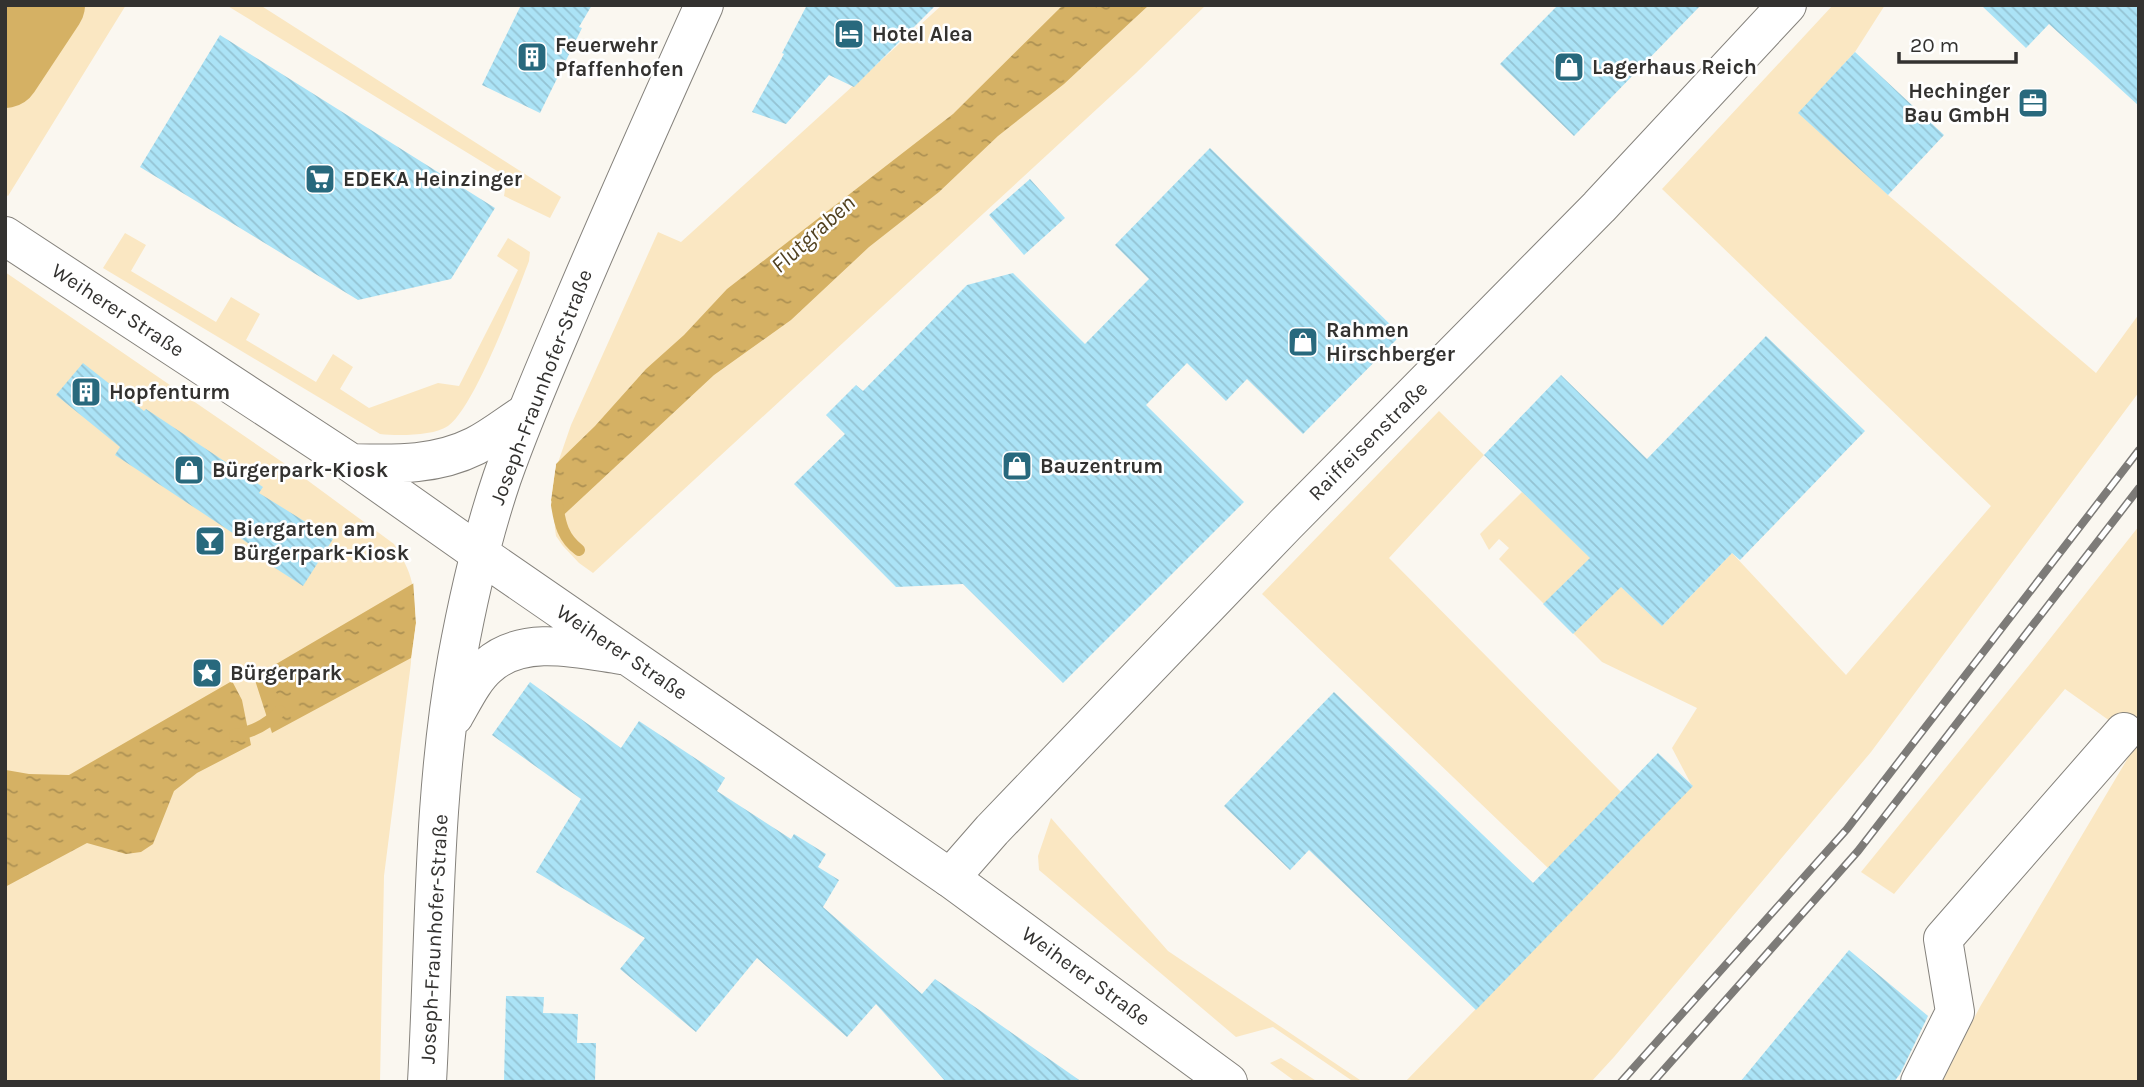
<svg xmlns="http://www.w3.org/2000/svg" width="2144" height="1087" font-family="Karla,sans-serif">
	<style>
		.green { fill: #fae7c2 }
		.water { fill: url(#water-ripples) }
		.pier { fill: #faf7f0 }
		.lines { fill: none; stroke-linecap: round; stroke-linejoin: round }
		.stream { stroke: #d5b164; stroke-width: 12 }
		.river { stroke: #d5b164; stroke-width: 70 }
		.building { fill: url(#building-back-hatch) }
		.minor-casing { stroke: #85827c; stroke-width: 40 }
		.major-casing { stroke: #85827c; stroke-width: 40 }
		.minor { stroke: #fff; stroke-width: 38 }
		.major { stroke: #fff; stroke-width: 38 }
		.rail-casing { stroke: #7d7b78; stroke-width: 8 }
		.rail { stroke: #fff; stroke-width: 5; stroke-dasharray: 16; stroke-linecap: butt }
		.labels { text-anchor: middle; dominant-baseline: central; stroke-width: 5; stroke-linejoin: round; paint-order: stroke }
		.poi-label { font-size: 21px; font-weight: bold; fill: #333230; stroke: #fff; text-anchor: start }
		.street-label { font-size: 21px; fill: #333230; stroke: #fff }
		.water-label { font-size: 23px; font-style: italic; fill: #50401f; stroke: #fff }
	</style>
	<defs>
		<pattern id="water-ripples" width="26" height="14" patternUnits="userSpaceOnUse" patternTransform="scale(1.75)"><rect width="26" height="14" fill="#d5b164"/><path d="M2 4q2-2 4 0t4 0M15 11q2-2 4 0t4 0" fill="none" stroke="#ad9153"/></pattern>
		<pattern id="building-back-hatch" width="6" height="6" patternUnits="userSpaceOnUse" patternTransform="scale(1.75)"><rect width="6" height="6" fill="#abe3f6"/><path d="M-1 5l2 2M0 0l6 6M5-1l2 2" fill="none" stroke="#94c3d3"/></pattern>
	</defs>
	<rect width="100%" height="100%" fill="#faf7f0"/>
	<!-- green -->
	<path class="green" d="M5,5H126L8,196L5,194Z
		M226,5H260L561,197L550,218L504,196L507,177Z
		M942,5H1206L1136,73L593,573L579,563L563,546L556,536L551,500L553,477L571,425L658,232L681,242Z
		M1833,5H1885L1855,52L1799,113L1888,195L2096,373L2139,314V392L1871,752L1614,1057L1591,1082H1405L1692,786L1672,748L1697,708L1602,662L1499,559L1509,548L1499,539L1489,550L1480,534L1522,492L1662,626L1732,553L1846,675L1991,506L1662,189Z
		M125,233L146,245L131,271L216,322L231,297L260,314L246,340L316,382L333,354L353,367L340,389L369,408L438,383L459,386L518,270L497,256L508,238L530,252L529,261C516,295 475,407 448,426C434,436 397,436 380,434L103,268Z
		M5,272L288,466L394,544C414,576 414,586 416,623L384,876L380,1082H5Z
		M1439,411L1484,455L1389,558L1621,792L1548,868L1262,594Z
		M2139,526V1082H1940L1981,1005L2138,741L2065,689L1894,894L1861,872L2030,664Z
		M1051,818L1168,951L1363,1082H1354L1273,1027L1236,1037L1039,870L1038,856Z
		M1281,1058L1318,1082H1296L1270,1063Z"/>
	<!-- water -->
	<path class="water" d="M1063,5H1149L1064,84L998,136L939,192L869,247L791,320L714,375L555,523L551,500L556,464L595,426L646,369L684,335L727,289L953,114Z
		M414,583L416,623L411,658L272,733L254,677Z
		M232,681L242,700L251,745L197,773L174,791L153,844L141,852L126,854L87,843L5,887L6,770L29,774L69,775Z"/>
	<!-- pier -->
	<path class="pier" d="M556,464L551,500L555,527L551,524L547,500L549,476L552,467Z
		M413,580L417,582L420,623L415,658L411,662L416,623Z"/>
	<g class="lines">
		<!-- stream -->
		<path class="stream" d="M557,505C560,524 563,538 579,550
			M235,735C253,732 268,724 280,711"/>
		<!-- river -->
		<path class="river" d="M5,73L50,5"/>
	</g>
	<!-- building -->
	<path class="building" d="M521,5H592L579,27L582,28L540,113L482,85Z
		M807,5H936L854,87L829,75L786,124L752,112L784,54L782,53Z
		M1558,5H1701L1574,136L1500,64Z
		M1981,5H2139V106L2049,24L2026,48Z
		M220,35L495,208L451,279L358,300L140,167Z
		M1855,52L1944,135L1888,195L1798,113Z
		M1210,148L1401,335L1303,434L1247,379L1226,401L1187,363L1146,405L1244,502L1063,683L963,584L896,587L794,484L845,434L826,415L856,385L863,391L967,285L1013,273L1085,344L1149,279L1115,245Z
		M1030,179L1065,218L1024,255L989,215Z
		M1766,336L1865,431L1740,560L1732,553L1662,626L1621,587L1573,634L1543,604L1590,558L1484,455L1561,375L1647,459Z
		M83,363L144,411L146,409L263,487L259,493L333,539L303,586L272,566L275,561L115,455L120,447L56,395Z
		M530,682L621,748L639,721L725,778L717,791L791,839L794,834L826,854L818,867L839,880L823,907L922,994L935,979L1082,1082H946L876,1004L847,1037L757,958L696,1032L620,969L645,938L536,872L581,799L492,735Z
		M1334,692L1533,883L1658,753L1693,786L1476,1010L1309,850L1290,870L1224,806Z
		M1849,950L1928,1016L1900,1074L1894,1082H1740Z
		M506,996L544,997L543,1013L578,1014L577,1043H596L595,1082H504Z"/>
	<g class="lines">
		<!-- minor casing -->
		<g class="minor-casing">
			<path id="minor" d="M5,236L351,463L480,554
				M351,463C394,464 435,466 475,446C493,437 510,423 526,413
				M950,878L992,830L1285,525L1599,207L1787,5
				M1920,1082L1955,1012L1943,939L2124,732"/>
		</g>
		<!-- major casing -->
		<g class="major-casing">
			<path id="major" d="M480,554L950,878L1228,1082
				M454,716C464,699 473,679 488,666C523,634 580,649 621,655
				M427,1082C435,941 432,799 457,659C468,599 482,537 502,478C523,418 549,359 574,300C616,201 660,103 704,5"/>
		</g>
		<!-- minor -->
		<use href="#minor" class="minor"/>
		<!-- major -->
		<use href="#major" class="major"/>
		<!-- rail casing -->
		<g class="rail-casing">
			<path id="rail" d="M1621,1082L1847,829L2139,450
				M1653,1082L1858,851L2139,488"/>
		</g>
		<!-- rail -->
		<use href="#rail" class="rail"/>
	</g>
	<!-- icons -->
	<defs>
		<g id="hotel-square" transform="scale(1.575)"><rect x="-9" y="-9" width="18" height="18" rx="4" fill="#28697d" stroke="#fff"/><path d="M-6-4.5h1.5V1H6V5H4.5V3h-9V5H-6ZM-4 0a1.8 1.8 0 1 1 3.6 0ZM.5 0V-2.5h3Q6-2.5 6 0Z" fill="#fff"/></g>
		<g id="building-square" transform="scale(1.575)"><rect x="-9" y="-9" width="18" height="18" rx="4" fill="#28697d" stroke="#fff"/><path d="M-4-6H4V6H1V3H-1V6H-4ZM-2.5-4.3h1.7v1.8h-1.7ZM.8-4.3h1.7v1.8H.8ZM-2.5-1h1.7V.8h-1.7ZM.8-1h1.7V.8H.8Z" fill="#fff"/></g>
		<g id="shop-square" transform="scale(1.575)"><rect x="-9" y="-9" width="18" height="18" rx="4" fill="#28697d" stroke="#fff"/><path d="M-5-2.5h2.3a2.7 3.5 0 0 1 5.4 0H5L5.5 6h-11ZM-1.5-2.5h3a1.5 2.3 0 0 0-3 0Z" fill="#fff"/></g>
		<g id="office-square" transform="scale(1.575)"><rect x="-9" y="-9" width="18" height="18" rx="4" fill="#28697d" stroke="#fff"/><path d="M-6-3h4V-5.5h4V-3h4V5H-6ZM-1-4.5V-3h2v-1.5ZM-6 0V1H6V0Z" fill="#fff"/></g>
		<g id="supermarket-square" transform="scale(1.575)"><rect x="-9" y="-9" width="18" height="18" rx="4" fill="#28697d" stroke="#fff"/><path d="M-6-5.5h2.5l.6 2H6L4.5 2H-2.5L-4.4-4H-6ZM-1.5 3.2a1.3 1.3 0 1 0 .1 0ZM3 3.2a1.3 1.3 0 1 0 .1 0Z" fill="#fff"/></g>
		<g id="bar-square" transform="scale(1.575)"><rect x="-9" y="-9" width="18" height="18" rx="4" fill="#28697d" stroke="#fff"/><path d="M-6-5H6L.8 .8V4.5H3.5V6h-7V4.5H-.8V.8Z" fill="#fff"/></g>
		<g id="sight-square" transform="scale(1.575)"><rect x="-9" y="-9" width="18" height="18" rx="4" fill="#28697d" stroke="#fff"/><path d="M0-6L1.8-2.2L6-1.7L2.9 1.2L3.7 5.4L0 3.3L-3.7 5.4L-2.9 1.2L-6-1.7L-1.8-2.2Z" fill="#fff"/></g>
	</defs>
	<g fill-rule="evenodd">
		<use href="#hotel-square" x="849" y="34"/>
		<use href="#building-square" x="532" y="57"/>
		<use href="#shop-square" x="1569" y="67"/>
		<use href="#office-square" x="2033" y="103"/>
		<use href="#supermarket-square" x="320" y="179"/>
		<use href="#shop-square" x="1303" y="342"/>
		<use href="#building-square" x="86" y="392"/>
		<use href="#shop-square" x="1017" y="466"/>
		<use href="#shop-square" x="189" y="470"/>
		<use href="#bar-square" x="210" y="541"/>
		<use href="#sight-square" x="207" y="673"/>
	</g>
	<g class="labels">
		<!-- poi labels -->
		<g class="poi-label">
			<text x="872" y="34">Hotel Alea</text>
			<text x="555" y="45">Feuerwehr<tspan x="555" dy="24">Pfaffenhofen</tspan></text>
			<text x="1592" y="67">Lagerhaus Reich</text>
			<text x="2010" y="91" text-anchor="end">Hechinger<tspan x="2010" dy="24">Bau GmbH</tspan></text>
			<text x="343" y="179">EDEKA Heinzinger</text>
			<text x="1326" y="330">Rahmen<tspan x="1326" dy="24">Hirschberger</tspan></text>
			<text x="109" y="392">Hopfenturm</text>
			<text x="1040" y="466">Bauzentrum</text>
			<text x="212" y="470">Bürgerpark-Kiosk</text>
			<text x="233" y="529">Biergarten am<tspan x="233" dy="24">Bürgerpark-Kiosk</tspan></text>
			<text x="230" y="673">Bürgerpark</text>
		</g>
		<!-- street labels -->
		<g class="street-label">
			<text transform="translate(118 310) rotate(33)">Weiherer Straße</text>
			<text transform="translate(541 387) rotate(-69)">Joseph-Fraunhofer-Straße</text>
			<text transform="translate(1368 441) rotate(-45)">Raiffeisenstraße</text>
			<text transform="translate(622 652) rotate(34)">Weiherer Straße</text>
			<text transform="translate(434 939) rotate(-87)">Joseph-Fraunhofer-Straße</text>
			<text transform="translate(1086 976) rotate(36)">Weiherer Straße</text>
		</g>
		<!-- water labels -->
		<g class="water-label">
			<text transform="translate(813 234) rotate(-42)">Flutgraben</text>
		</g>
	</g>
	<!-- border -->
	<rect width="2144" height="1087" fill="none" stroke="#333230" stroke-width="14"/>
	<!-- scale -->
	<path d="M1899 52v10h117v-10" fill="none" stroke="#333230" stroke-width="3.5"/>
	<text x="1910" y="52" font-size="21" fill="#333230" stroke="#ffffff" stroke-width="5" paint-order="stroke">20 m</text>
</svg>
